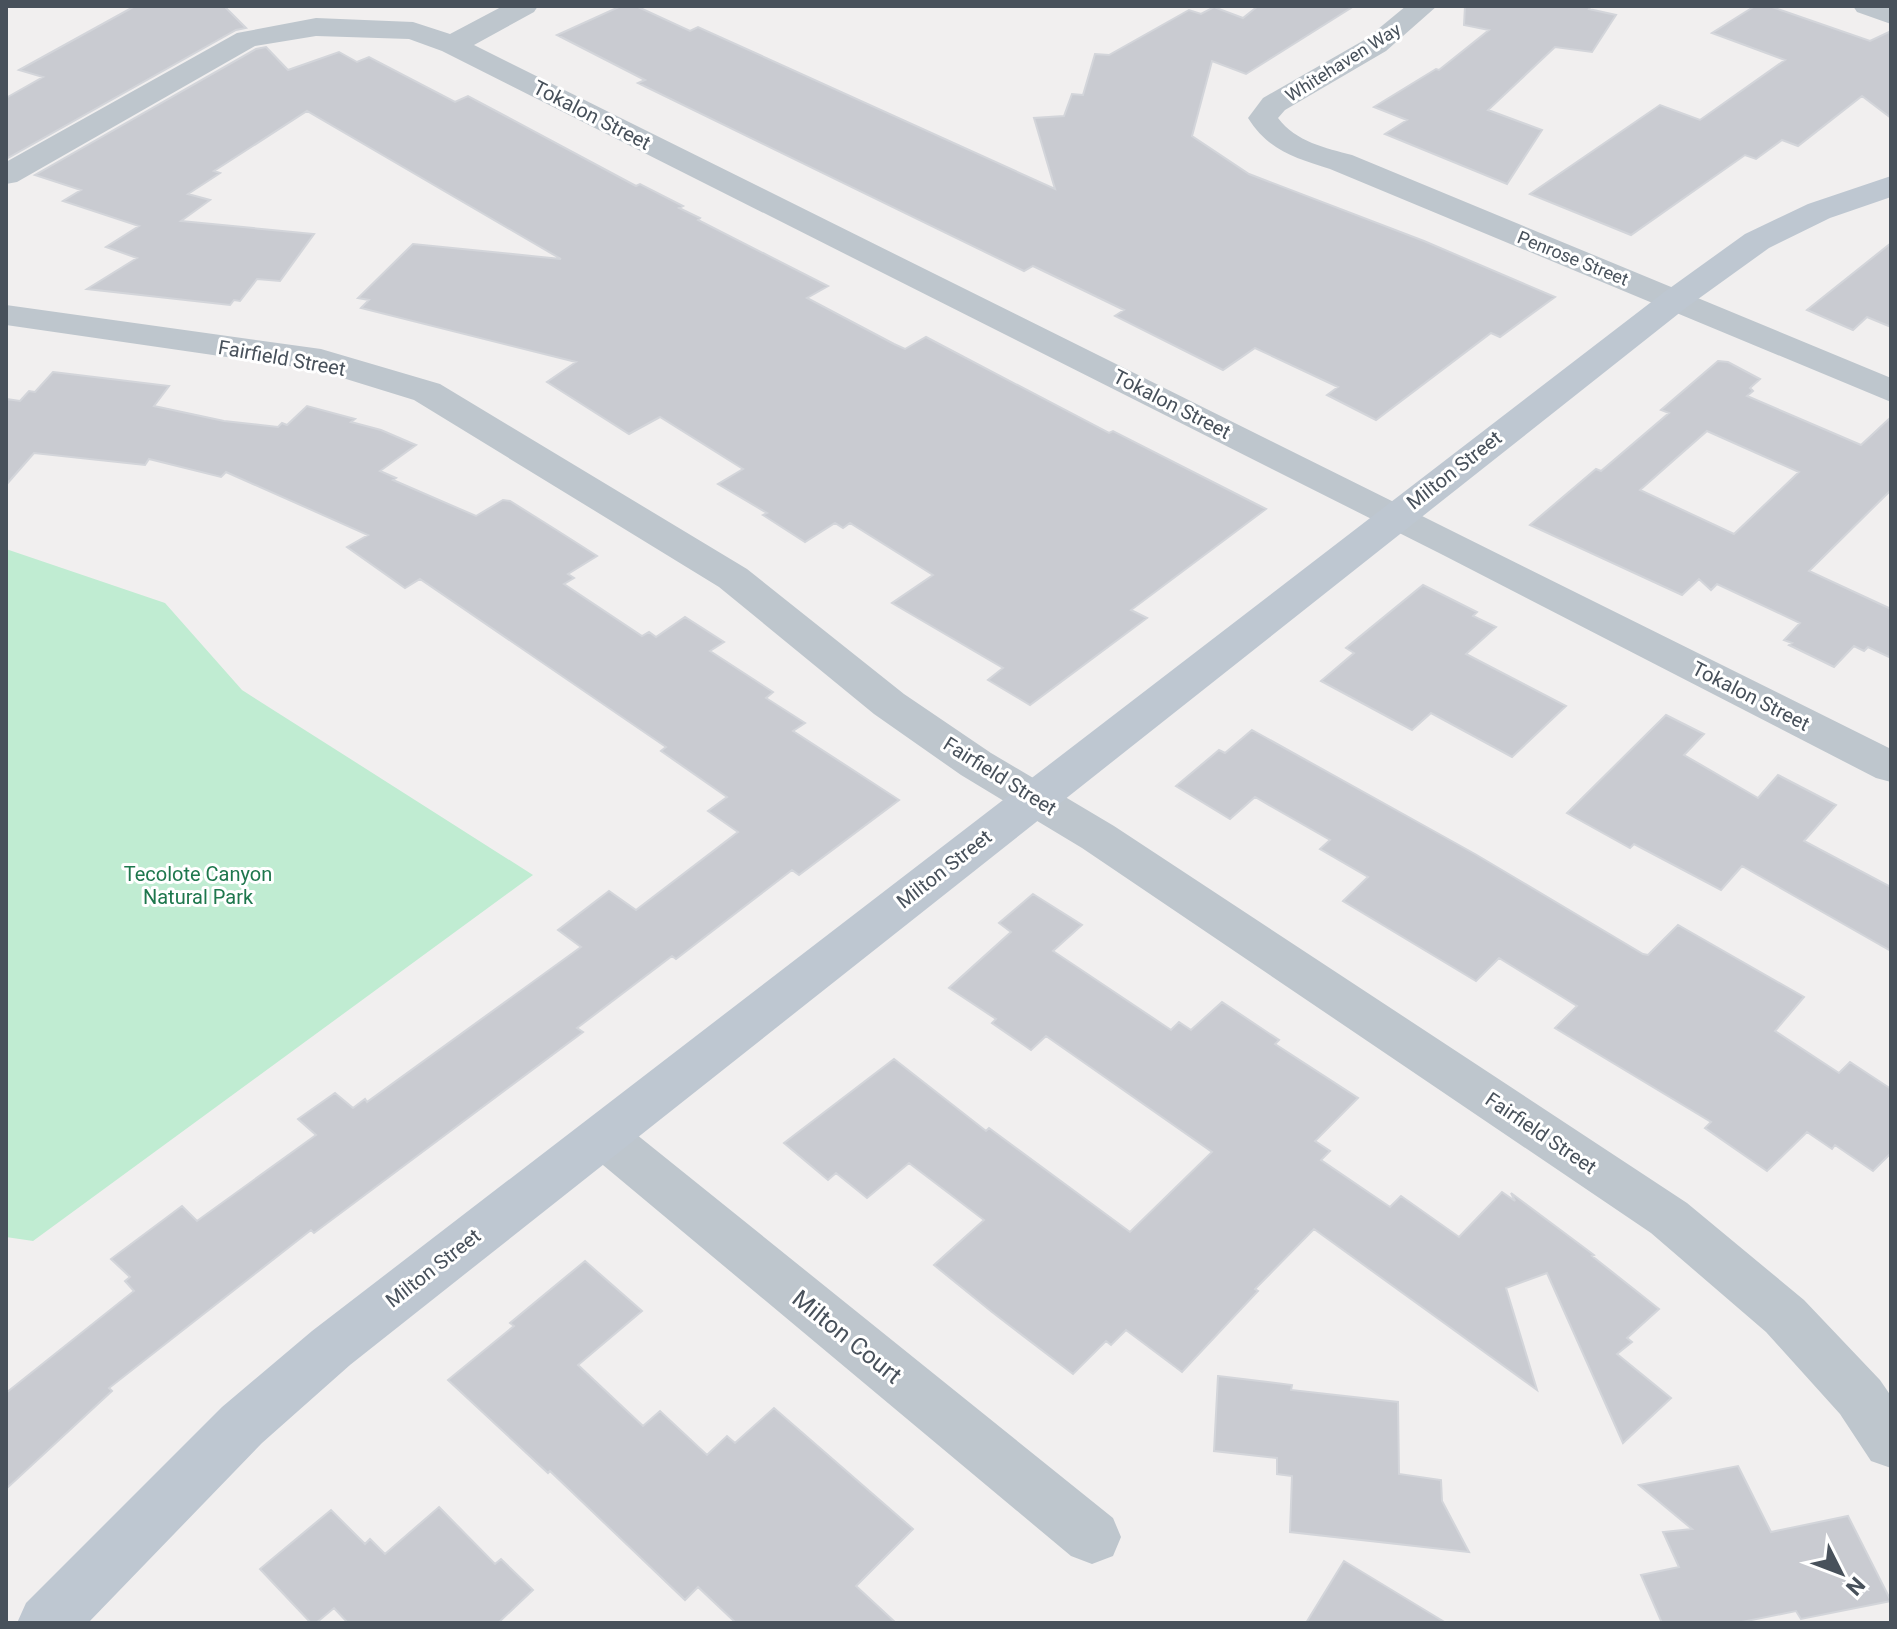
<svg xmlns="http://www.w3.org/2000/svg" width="1897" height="1629" font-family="Roboto,sans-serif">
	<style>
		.green { fill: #c0ecd2 }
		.building { fill: #c9cbd1; stroke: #d3d5da; stroke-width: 2; fill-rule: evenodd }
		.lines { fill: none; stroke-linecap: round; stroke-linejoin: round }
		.minor { fill: #bec6cd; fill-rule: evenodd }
		.secondary { fill: #bec7d1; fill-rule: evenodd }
		.labels { text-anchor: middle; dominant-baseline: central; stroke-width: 6; stroke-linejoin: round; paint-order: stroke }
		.far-street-label { font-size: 18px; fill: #48515b; stroke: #fff }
		.street-label { font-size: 20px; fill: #48515b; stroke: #fff }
		.park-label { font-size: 20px; fill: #1e774d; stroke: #fff }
		.near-street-label { font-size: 24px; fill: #48515b; stroke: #fff }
	</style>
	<rect width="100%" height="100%" fill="#f1efef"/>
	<!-- green -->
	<path class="green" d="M6,549L165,603L242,690L533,875L33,1241L6,1237Z"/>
	<!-- building -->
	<path class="building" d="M135,6H224L246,28L236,30L6,159V98L43,77L19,70Z
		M621,6H636L690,31L698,27L1055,189L1034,118L1064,116L1072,94L1083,95L1095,54L1109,55L1189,10L1201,14L1214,7L1243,18L1258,6H1354L1246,74L1212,61L1192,136L1249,174L1424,241L1555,297L1500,337L1491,333L1376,420L1327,395L1338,387L1255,348L1223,370L1115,316L1124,310L1033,266L1024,271L638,83L645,80L557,35Z
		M1465,6H1591L1589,9L1616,15L1592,52L1555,47L1488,110L1542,130L1507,184L1385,134L1407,120L1374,107L1436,69L1439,70L1489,30L1464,25Z
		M1755,6H1769L1870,41L1891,31V118L1862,96L1798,146L1782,140L1756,159L1745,155L1631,235L1530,194L1660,105L1700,120L1785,60L1712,33Z
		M266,47L288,70L339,52L357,62L369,57L455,102L468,96L636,186L640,184L683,206L679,208L700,218L698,220L828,286L807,298L894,344L905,349L926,337L1109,433L1113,431L1266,509L1131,610L1147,618L1030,705L988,680L1003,668L892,603L933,575L850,523L843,528L835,523L805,542L763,515L767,513L718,484L743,469L660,417L629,434L547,382L576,362L361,308L369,300L358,298L413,244L561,259L307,111L214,171L220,173L188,194L210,200L181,221L314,234L280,281L257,279L240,301L234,300L230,305L87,289L137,258L106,247L139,226L63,201L81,190L35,175L256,49Z
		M1891,243V327L1867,317L1853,330L1807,310Z
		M1718,361L1728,362L1760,379L1750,388L1753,391L1747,396L1861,445L1891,417V490L1809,571L1891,609V658L1868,647L1864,651L1854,646L1834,667L1789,645L1792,643L1784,640L1800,623L1717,584L1711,590L1699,579L1682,595L1530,525L1596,469L1601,471L1669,413L1661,410ZM1707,431L1799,472L1734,534L1640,490Z
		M53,372L169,386L154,406L224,421L278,427L282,423L287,425L307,406L355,419L351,422L381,430L416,445L380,471L396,478L393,480L476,516L503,500L510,501L558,531L597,556L568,574L574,578L564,584L642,636L649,632L656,637L685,617L724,642L710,651L773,692L766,698L805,723L793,731L899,800L799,875L792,870L676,959L672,956L577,1028L583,1032L314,1233L311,1230L109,1388L112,1391L6,1489V1393L134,1291L125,1281L130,1277L111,1259L182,1206L197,1221L316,1135L298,1119L335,1093L353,1108L365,1099L367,1102L581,947L558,930L609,891L636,910L738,832L708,811L727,797L661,751L666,747L420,579L405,588L347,547L368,535L226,472L221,477L149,459L145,465L34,453L6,485V399L20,401L29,391L35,392Z
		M1423,585L1477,612L1473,616L1496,627L1466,654L1566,706L1512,757L1431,713L1412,730L1321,681L1354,653L1346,648Z
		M1666,715L1704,734L1684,755L1758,798L1778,775L1836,805L1804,841L1891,887V951L1742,866L1721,890L1634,844L1630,848L1567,813Z
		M1252,730L1475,854L1643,954L1648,955L1678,925L1804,997L1775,1031L1839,1073L1850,1062L1891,1089V1153L1873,1171L1835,1145L1832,1149L1807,1132L1767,1171L1705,1128L1711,1122L1555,1028L1577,1006L1499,958L1476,981L1343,901L1368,877L1320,849L1330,840L1255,797L1230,819L1176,786L1219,750L1225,753Z
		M1033,894L1082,925L1053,951L1171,1030L1179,1022L1191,1030L1222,1002L1279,1040L1275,1044L1358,1098L1315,1141L1330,1151L1321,1160L1390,1207L1401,1196L1459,1237L1502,1192L1515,1201L1511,1193L1594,1255L1592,1256L1659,1309L1627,1338L1632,1342L1617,1354L1671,1398L1623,1443L1547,1273L1506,1288L1537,1390L1314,1229L1255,1289L1258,1291L1182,1372L1126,1330L1111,1345L1106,1341L1073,1374L992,1312L934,1265L984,1220L909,1163L867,1198L836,1173L828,1180L784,1143L894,1059L986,1131L989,1128L1130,1232L1212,1152L1046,1036L1031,1050L992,1023L996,1019L949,988L1011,932L999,923Z
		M585,1261L642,1311L578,1365L643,1426L660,1411L707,1455L727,1436L735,1443L774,1408L913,1529L856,1586L896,1623H736L698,1587L685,1600L550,1471L548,1473L448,1380L514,1326L510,1323Z
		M1218,1376L1292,1385L1291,1390L1398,1402L1399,1474L1441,1480L1442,1501L1469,1552L1290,1532L1292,1476L1277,1474V1458L1214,1451Z
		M1738,1466L1771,1532L1848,1516L1891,1601L1801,1619L1796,1611L1737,1623H1662L1641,1575L1679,1567L1663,1532L1692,1529L1639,1485Z
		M439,1507L495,1564L501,1559L533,1590L498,1623H348L334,1608L316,1623H311L260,1569L331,1510L365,1544L370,1539L385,1554Z
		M1344,1561L1446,1623H1306Z"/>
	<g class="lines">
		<!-- minor -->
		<path class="minor" d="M503,6H538L534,12L474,45L1891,749V782L1876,778L1443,555L442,51L409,39L316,36L255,46L17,182L6,184V162L237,33L316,18L413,22L450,34Z
			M1406,6H1437L1386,51L1285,110L1278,118C1296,142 1326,148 1352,155L1891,378V402L1330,169C1295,158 1268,150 1248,118L1263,98L1366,39Z
			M1853,6H1891V24L1857,12Z
			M6,305L321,349L440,384L747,569L904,694L991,753L1114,826L1687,1203L1804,1300L1880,1380L1891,1396V1468L1871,1461L1840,1414L1766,1332L1651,1233L1082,848L961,775L874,714L719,587L414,400L317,370L6,325Z
			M603,1116L621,1122L1113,1518L1121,1537L1113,1556L1092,1564L1071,1556L585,1150L578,1136L585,1122Z"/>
		<!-- secondary -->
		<path class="secondary" d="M1891,176V197L1830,218L1769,248L1687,307L350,1365L262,1443L88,1623H17L26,1603L222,1407L312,1331L1663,293L1745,234L1808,204Z"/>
	</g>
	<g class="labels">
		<!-- far-street labels -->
		<g class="far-street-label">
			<text transform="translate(1343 62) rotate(-32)">Whitehaven Way</text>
			<text transform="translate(1573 258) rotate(22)">Penrose Street</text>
		</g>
		<!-- street labels -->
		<g class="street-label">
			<text transform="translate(592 115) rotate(27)">Tokalon Street</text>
			<text transform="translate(282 358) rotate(10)">Fairfield Street</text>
			<text transform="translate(1172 404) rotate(27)">Tokalon Street</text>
			<text transform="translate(1454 470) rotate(-38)">Milton Street</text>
			<text transform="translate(1751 696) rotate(27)">Tokalon Street</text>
			<text transform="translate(1000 776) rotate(32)">Fairfield Street</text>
			<text transform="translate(944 869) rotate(-38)">Milton Street</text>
			<text transform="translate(1541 1133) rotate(34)">Fairfield Street</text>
			<text transform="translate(433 1268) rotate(-38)">Milton Street</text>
		</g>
		<!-- park labels -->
		<g class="park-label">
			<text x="198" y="874">Tecolote Canyon<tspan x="198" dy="23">Natural Park</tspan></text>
		</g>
		<!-- near-street labels -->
		<g class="near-street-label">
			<text transform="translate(847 1337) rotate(39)">Milton Court</text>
		</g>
	</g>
	<!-- border -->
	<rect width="1897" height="1629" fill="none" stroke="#48515b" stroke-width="16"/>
	<!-- north arrow -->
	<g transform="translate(1841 1573) rotate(132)" stroke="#ffffff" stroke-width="6" paint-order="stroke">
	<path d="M0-6L14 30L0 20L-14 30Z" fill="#48515b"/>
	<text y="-12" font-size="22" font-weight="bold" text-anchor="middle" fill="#48515b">N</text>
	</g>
</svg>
